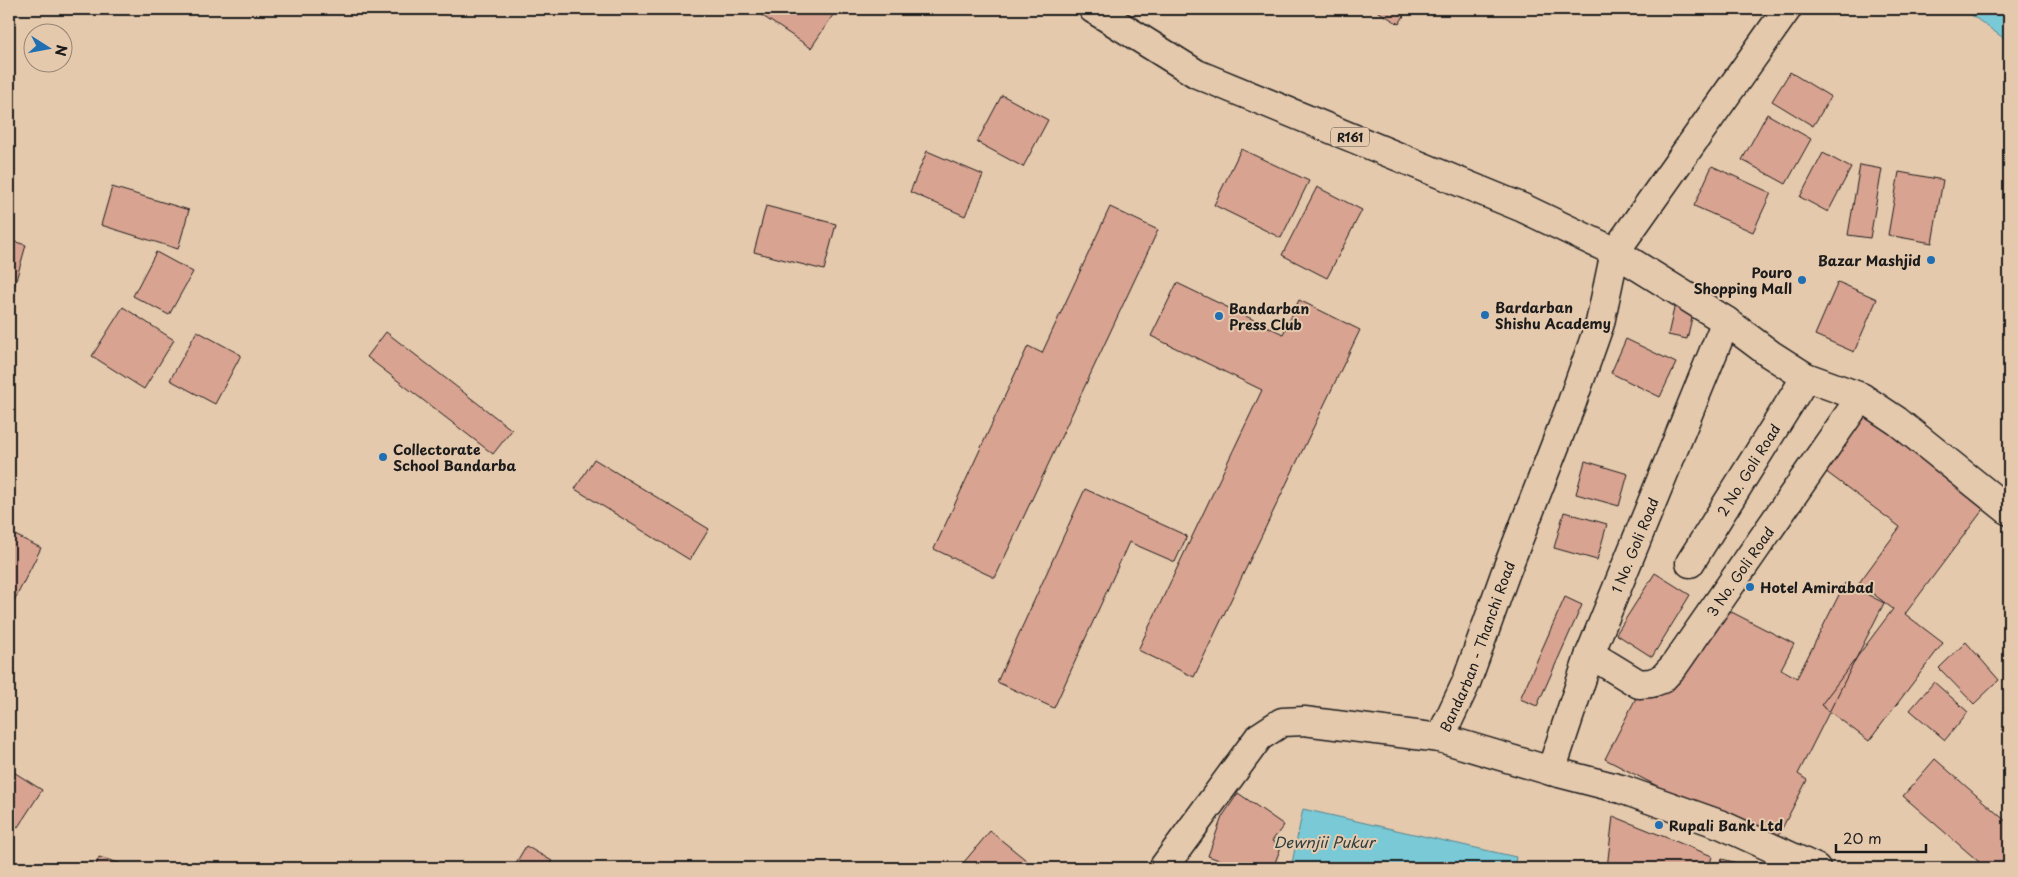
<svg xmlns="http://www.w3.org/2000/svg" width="2018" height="877" font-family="'Playpen Sans',sans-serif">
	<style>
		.water { fill: #7ac9d7; stroke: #54848c }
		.building { fill: #d9a391; stroke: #1c1c1c }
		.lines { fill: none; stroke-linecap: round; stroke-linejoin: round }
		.minor-casing { stroke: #1c1c1c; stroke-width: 31 }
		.major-casing { stroke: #1c1c1c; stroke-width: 31 }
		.minor { stroke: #e5c9ad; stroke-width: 28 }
		.major { stroke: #e5c9ad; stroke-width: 28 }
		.poi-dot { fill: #1f6fb2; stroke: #e5c9ad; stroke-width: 2 }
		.labels { text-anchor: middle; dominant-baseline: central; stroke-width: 4; stroke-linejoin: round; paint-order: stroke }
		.shield { fill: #e5c9ad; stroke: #585048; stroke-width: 1 }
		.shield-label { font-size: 12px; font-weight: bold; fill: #1c1c1c }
		.poi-label { font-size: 14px; font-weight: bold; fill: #1c1c1c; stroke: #e5c9ad; text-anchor: start }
		.street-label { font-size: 14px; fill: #1c1c1c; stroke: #e5c9ad }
		.water-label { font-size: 15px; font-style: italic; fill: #2f3f41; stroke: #e5c9ad }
	</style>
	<rect width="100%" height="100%" fill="#e5c9ad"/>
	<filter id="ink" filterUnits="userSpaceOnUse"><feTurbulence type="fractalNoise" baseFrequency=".02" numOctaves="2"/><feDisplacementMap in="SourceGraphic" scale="10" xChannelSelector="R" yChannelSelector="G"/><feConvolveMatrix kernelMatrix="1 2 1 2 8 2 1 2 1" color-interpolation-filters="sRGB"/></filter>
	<g filter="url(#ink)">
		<!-- water -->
		<path class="water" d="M1963,9H2009V42Z
			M1303,809L1516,857L1514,868H1291Z"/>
		<!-- building -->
		<path class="building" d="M752,9H837L811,48Z
			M1374,9H1408L1399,24Z
			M1790,72L1831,97L1813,126L1772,101Z
			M1002,95L1048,120L1023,167L977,142Z
			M1767,114L1811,139L1786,184L1742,160Z
			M1241,149L1309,181L1281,238L1214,205Z
			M927,151L983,175L965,216L910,192Z
			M1823,153L1851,168L1828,212L1800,197Z
			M1860,165L1882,169L1870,238L1848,235Z
			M1712,166L1771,193L1753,232L1694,206Z
			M1899,172L1943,180L1932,243L1888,235Z
			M112,187L189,210L178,249L101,225Z
			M1317,187L1362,210L1327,278L1282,255Z
			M766,206L836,224L824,270L754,252Z
			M1110,207L1158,230L995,578L934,549L1028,346L1042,353Z
			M9,240L26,245L9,305Z
			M156,252L193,272L169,315L133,296Z
			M1838,282L1877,299L1854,352L1815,335Z
			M1177,283L1283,334L1299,300L1360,330L1194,677L1138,650L1262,390L1151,336Z
			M1675,304L1694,309L1687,339L1668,335Z
			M123,307L174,340L144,389L92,356Z
			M197,331L241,355L215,404L170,380Z
			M386,332L512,430L493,454L367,357Z
			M1626,339L1676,363L1660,397L1611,373Z
			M1870,395L1997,491L1905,614L1943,643L1869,741L1821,705L1893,609L1859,583L1900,527L1817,465Z
			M594,459L709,529L690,560L575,489Z
			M1585,461L1628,474L1619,506L1576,494Z
			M1085,489L1187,536L1175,562L1129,542L1054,708L997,682Z
			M1564,512L1607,524L1597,560L1554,548Z
			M9,532L41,548L9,611Z
			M1655,573L1690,595L1652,657L1616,634Z
			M1845,583L1884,603L1798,774L1807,780L1773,846L1605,759L1640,690L1657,698L1708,600L1794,644L1781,669L1797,678Z
			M1565,597L1582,605L1537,706L1520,699Z
			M1966,642L1999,680L1974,704L1939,668Z
			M1934,682L1968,712L1945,740L1910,710Z
			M1935,759L2009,824V857L1999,868H1986L1903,796Z
			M9,769L42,790L18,827L9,821Z
			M1238,793L1284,825L1272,841L1281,847L1273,868H1242L1208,856L1222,817Z
			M1613,816L1712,856L1709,868H1607Z
			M990,831L1036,868H959Z
			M526,846L552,861L548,868H513Z
			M99,857L135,868H95Z
			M1722,859L1756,868H1719Z"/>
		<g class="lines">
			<!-- minor casing -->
			<g class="minor-casing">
				<g id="minor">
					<path id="s1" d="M1690,563L1806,377"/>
					<path id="s2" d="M1590,654L1639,684L1651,683L1662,679L1674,666L1861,397"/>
					<path d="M1440,738L1551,771L1621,789L1722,825L1816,868"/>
					<path id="s3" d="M1551,771L1590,654L1726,321"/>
					<path id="s4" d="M1163,868L1259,737L1282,722L1304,721L1440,738L1466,683L1505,574L1571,405L1600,323L1615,252L1726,321L1770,354L1806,377L1861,397L1897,421L2009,511"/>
				</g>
			</g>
			<!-- major casing -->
			<g class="major-casing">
				<path id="major" d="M1093,9L1197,74L1523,208L1615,252L1787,9"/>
			</g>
			<!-- minor -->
			<use href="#minor" class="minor"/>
			<!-- major -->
			<use href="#major" class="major"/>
		</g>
	</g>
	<!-- markers -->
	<g class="poi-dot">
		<circle cx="1931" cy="260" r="5"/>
		<circle cx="1802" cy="280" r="5"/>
		<circle cx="1485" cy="315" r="5"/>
		<circle cx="1219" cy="316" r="5"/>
		<circle cx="383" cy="457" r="5"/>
		<circle cx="1750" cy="587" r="5"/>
		<circle cx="1659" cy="825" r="5"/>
	</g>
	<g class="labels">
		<!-- shield labels -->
		<rect class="shield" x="1331" y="127.5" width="38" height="19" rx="4"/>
		<g class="shield-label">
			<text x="1350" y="137">R161</text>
		</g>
		<!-- poi labels -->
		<g class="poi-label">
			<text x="1921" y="260" text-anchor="end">Bazar Mashjid</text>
			<text x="1792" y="272" text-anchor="end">Pouro<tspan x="1792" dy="16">Shopping Mall</tspan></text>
			<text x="1495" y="307">Bardarban<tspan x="1495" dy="16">Shishu Academy</tspan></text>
			<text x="1229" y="308">Bandarban<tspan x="1229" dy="16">Press Club</tspan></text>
			<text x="393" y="449">Collectorate<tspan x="393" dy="16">School Bandarba</tspan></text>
			<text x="1760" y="587">Hotel Amirabad</text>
			<text x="1669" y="825">Rupali Bank Ltd</text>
		</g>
		<!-- street labels -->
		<g class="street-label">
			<text stroke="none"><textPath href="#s1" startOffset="110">2 No. Goli Road</textPath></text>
			<text stroke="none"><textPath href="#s3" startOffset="241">1 No. Goli Road</textPath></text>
			<text stroke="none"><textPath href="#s2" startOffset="214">3 No. Goli Road</textPath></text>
			<text stroke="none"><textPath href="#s4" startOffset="448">Bandarban - Thanchi Road</textPath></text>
		</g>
		<!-- water labels -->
		<g class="water-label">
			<text x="1324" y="841">Dewnjii Pukur</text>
		</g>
	</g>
	<!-- margin -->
	<rect width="2018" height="877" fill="none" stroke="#e5c9ad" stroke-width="30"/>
	<rect x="15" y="15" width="1988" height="847" fill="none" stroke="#1c1c1c" stroke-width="2" filter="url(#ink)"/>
	<!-- north arrow -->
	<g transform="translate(48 48) rotate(101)"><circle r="24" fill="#e5c9ad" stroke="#958473"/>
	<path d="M0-4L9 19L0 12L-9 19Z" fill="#1f6fb2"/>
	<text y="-8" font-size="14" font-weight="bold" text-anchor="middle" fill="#1c1c1c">N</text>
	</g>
	<!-- scale -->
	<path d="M1836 844v8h90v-8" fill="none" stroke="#1c1c1c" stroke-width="2.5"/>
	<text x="1843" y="844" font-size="15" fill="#1c1c1c" stroke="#e5c9ad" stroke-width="4" paint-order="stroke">20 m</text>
</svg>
